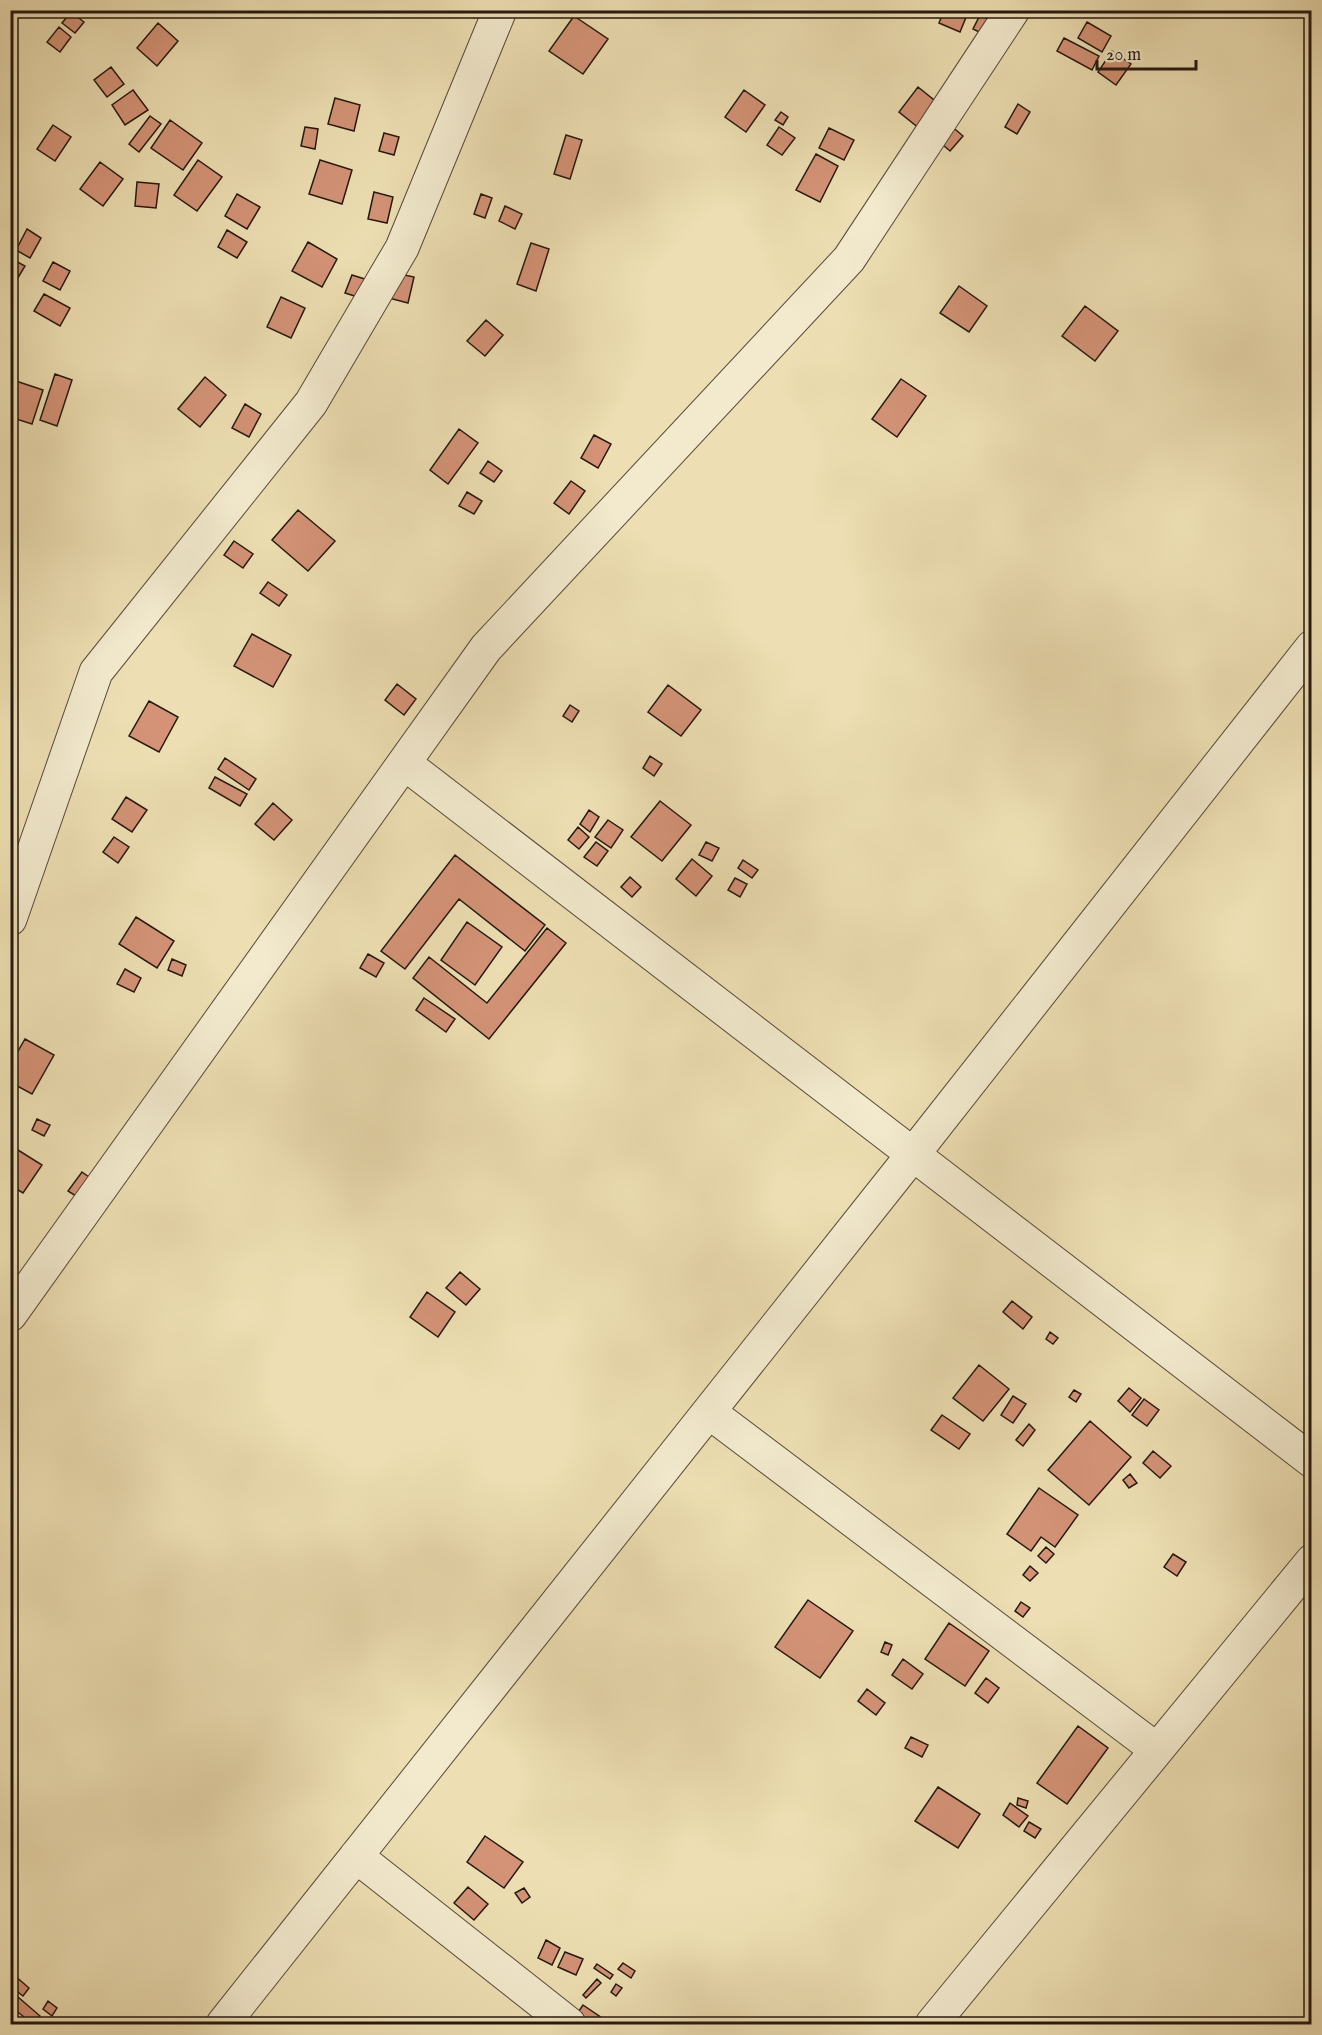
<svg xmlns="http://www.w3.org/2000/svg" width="1322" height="2035" font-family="'IM FELL English',serif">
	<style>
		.building { fill: #d49377; stroke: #261810; stroke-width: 1.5 }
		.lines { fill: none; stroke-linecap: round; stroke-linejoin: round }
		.minor-casing { stroke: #584a39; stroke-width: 35 }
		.minor { stroke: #f3eace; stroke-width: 33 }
	</style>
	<rect width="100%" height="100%" fill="#eddfb3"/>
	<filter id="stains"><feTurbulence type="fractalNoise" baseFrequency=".00333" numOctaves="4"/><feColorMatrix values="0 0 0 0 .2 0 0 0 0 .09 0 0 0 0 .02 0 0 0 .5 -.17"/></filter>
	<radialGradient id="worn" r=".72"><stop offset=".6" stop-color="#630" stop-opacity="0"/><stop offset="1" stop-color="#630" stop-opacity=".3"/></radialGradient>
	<!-- building -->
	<path class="building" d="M463,10H479L474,18Z
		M944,10H969L960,32L939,23Z
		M71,12L84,22L75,33L62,23Z
		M980,15L992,21L985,35L973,29Z
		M574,16L608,39L583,74L549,51Z
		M1087,22L1111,36L1102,52L1078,38Z
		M158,23L178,41L157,66L137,48Z
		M59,27L71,37L60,52L47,42Z
		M1064,38L1099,56L1092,70L1057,51Z
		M1112,51L1131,64L1116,85L1098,72Z
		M111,67L124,84L107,97L94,80Z
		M918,87L939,104L920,129L899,112Z
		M133,90L148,110L125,125L112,105Z
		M744,90L765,105L746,132L725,117Z
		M335,98L360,105L354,131L328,124Z
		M1018,104L1030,112L1017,134L1005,127Z
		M781,112L788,117L783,125L775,120Z
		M150,116L161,124L139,152L129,144Z
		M170,120L202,143L183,170L151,148Z
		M949,124L963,136L950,151L936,139Z
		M53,125L71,137L55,161L37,149Z
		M305,127L318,129L315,149L301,146Z
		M779,127L795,138L782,155L767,145Z
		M829,128L854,140L844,160L819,148Z
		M384,133L399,137L394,155L379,151Z
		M566,135L582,140L570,179L554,174Z
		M816,154L838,166L820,202L796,190Z
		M198,160L222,177L197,211L174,195Z
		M320,160L352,170L342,204L309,194Z
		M100,162L123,179L103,206L80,189Z
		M137,182L159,184L156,208L135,206Z
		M374,192L393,197L387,223L368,219Z
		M237,194L260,207L247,229L225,216Z
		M481,194L492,198L485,218L474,214Z
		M505,206L522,214L515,229L499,221Z
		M27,229L41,238L30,258L16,250Z
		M227,230L247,242L237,258L218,247Z
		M308,242L337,259L322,287L292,271Z
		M531,243L549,249L536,291L517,284Z
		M10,258L25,266L10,291Z
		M53,262L70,271L60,290L43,281Z
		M395,273L414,277L408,303L389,298Z
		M352,275L368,280L361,298L345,293Z
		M959,286L987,306L969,332L940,313Z
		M44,294L70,308L60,326L34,311Z
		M281,297L305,308L291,338L267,327Z
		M1085,306L1118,331L1095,361L1062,336Z
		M486,320L503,335L485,356L467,341Z
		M55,374L72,380L57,426L40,420Z
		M205,377L226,395L200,427L178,409Z
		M10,379L43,390L32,424L10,417Z
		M901,379L926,396L897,437L872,419Z
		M245,404L261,414L249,437L232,428Z
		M459,429L478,443L448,484L430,470Z
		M594,435L611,444L598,468L581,458Z
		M488,461L502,471L494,482L480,473Z
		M571,481L585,491L569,514L554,503Z
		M467,492L482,501L474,514L459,506Z
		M298,510L335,541L308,571L272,540Z
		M234,541L253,554L243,568L224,555Z
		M268,582L287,595L279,606L260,593Z
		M252,634L291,655L273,687L234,666Z
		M397,684L416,699L404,715L385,700Z
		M668,685L701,710L681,736L648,712Z
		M149,701L178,717L159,752L129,736Z
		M570,705L579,711L572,722L563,716Z
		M650,756L662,764L654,776L643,768Z
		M225,758L256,779L249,790L218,769Z
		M215,777L247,794L240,806L209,788Z
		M126,797L147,810L132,832L112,819Z
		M660,801L691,825L662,861L631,837Z
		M273,803L292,820L274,840L255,824Z
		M589,810L599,817L590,832L580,824Z
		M608,820L623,830L611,848L595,837Z
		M578,827L589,837L579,849L568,840Z
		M114,837L129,847L118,863L103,852Z
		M596,842L608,851L597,866L584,857Z
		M706,842L719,848L712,861L699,855Z
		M455,855L545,925L525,951L459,899L405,969L381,951Z
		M692,859L712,876L696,896L676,879Z
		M743,860L758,870L752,878L738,868Z
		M630,877L641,887L632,897L621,887Z
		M735,878L747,884L740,897L728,890Z
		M136,917L174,941L157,968L119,944Z
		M467,922L502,947L475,985L441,960Z
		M547,928L566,943L489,1039L413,978L429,957L487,1003Z
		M368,954L384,963L376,977L360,968Z
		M172,959L186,965L182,976L168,970Z
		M125,969L141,978L134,992L117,984Z
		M424,998L455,1019L446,1032L416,1010Z
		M25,1039L54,1055L32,1094L10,1082V1065Z
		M37,1119L50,1125L44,1136L32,1130Z
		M10,1145L42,1165L23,1193L10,1185Z
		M82,1172L93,1180L79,1198L68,1191Z
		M460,1272L480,1289L466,1305L446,1288Z
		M427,1292L455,1312L438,1337L410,1317Z
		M1012,1301L1032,1317L1023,1329L1003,1312Z
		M1050,1332L1058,1338L1053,1344L1046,1339Z
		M979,1365L1009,1389L983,1421L953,1398Z
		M1129,1388L1141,1398L1130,1412L1118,1401Z
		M1074,1390L1081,1394L1076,1402L1069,1397Z
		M1013,1396L1026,1404L1013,1423L1001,1415Z
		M1144,1399L1159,1410L1147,1426L1132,1415Z
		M942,1415L970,1434L959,1449L931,1430Z
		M1090,1421L1131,1457L1089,1505L1048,1470Z
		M1029,1424L1035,1430L1023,1446L1016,1440Z
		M1153,1451L1171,1466L1160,1478L1143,1463Z
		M1130,1474L1137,1483L1129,1488L1123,1480Z
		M1039,1488L1078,1515L1055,1547L1041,1537L1031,1551L1007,1534Z
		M1046,1547L1054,1554L1046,1563L1038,1556Z
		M1173,1554L1186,1562L1177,1576L1164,1567Z
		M1030,1566L1038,1573L1030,1581L1023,1575Z
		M808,1600L853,1631L820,1678L775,1647Z
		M1021,1602L1030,1608L1023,1617L1015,1611Z
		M949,1623L989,1651L965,1686L925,1659Z
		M885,1642L892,1645L888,1655L881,1652Z
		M903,1659L923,1674L912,1689L892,1675Z
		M986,1678L999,1688L988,1703L975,1693Z
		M867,1689L885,1703L876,1715L858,1701Z
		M1078,1726L1108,1748L1067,1804L1037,1783Z
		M911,1737L928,1745L922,1757L905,1748Z
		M938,1787L980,1814L958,1848L915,1821Z
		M1018,1798L1028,1801L1026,1808L1017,1805Z
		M1010,1803L1028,1816L1019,1827L1003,1815Z
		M1029,1822L1041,1829L1035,1838L1024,1831Z
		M485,1836L523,1862L504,1888L467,1862Z
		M468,1887L488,1904L474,1920L454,1903Z
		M524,1888L530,1897L522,1903L515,1893Z
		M546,1940L560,1948L552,1965L538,1958Z
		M565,1952L583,1959L576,1975L558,1967Z
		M623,1963L635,1971L631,1978L618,1969Z
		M597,1964L613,1975L610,1979L594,1968Z
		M14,1975L29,1988L23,1996L10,1986Z
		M597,1979L601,1983L586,1998L583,1995Z
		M616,1984L622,1988L616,1996L611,1992Z
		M18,1997L40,2016L33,2024L10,2006Z
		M48,2001L57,2008L52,2016L43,2009Z
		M583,2005L602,2018L597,2024H570Z
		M10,2011L28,2024H10Z"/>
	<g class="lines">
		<!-- minor casing -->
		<g class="minor-casing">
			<path id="minor" d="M404,763L1312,1461
				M10,919L96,672L311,403L402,248L500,10
				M10,1315L486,648L849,259L1013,10
				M709,1412L1157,1750
				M356,1856L569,2024
				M223,2024L914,1153L1312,647
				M932,2024L1312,1561"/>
		</g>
		<!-- minor -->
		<use href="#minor" class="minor"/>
	</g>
	<!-- margin -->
	<rect width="1322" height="2035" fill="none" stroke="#eddfb3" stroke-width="36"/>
	<rect x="12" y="12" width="1298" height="2011" fill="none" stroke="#261810" stroke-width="3"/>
	<rect x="18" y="18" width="1286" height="1999" fill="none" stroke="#261810" stroke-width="1.5"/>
	<!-- scale -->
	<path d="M1097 60v9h99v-9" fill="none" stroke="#261810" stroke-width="3"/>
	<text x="1106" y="60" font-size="18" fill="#261810" stroke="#f3eace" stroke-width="4.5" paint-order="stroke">20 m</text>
	<rect width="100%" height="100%" filter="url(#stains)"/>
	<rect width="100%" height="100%" fill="url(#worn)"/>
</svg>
